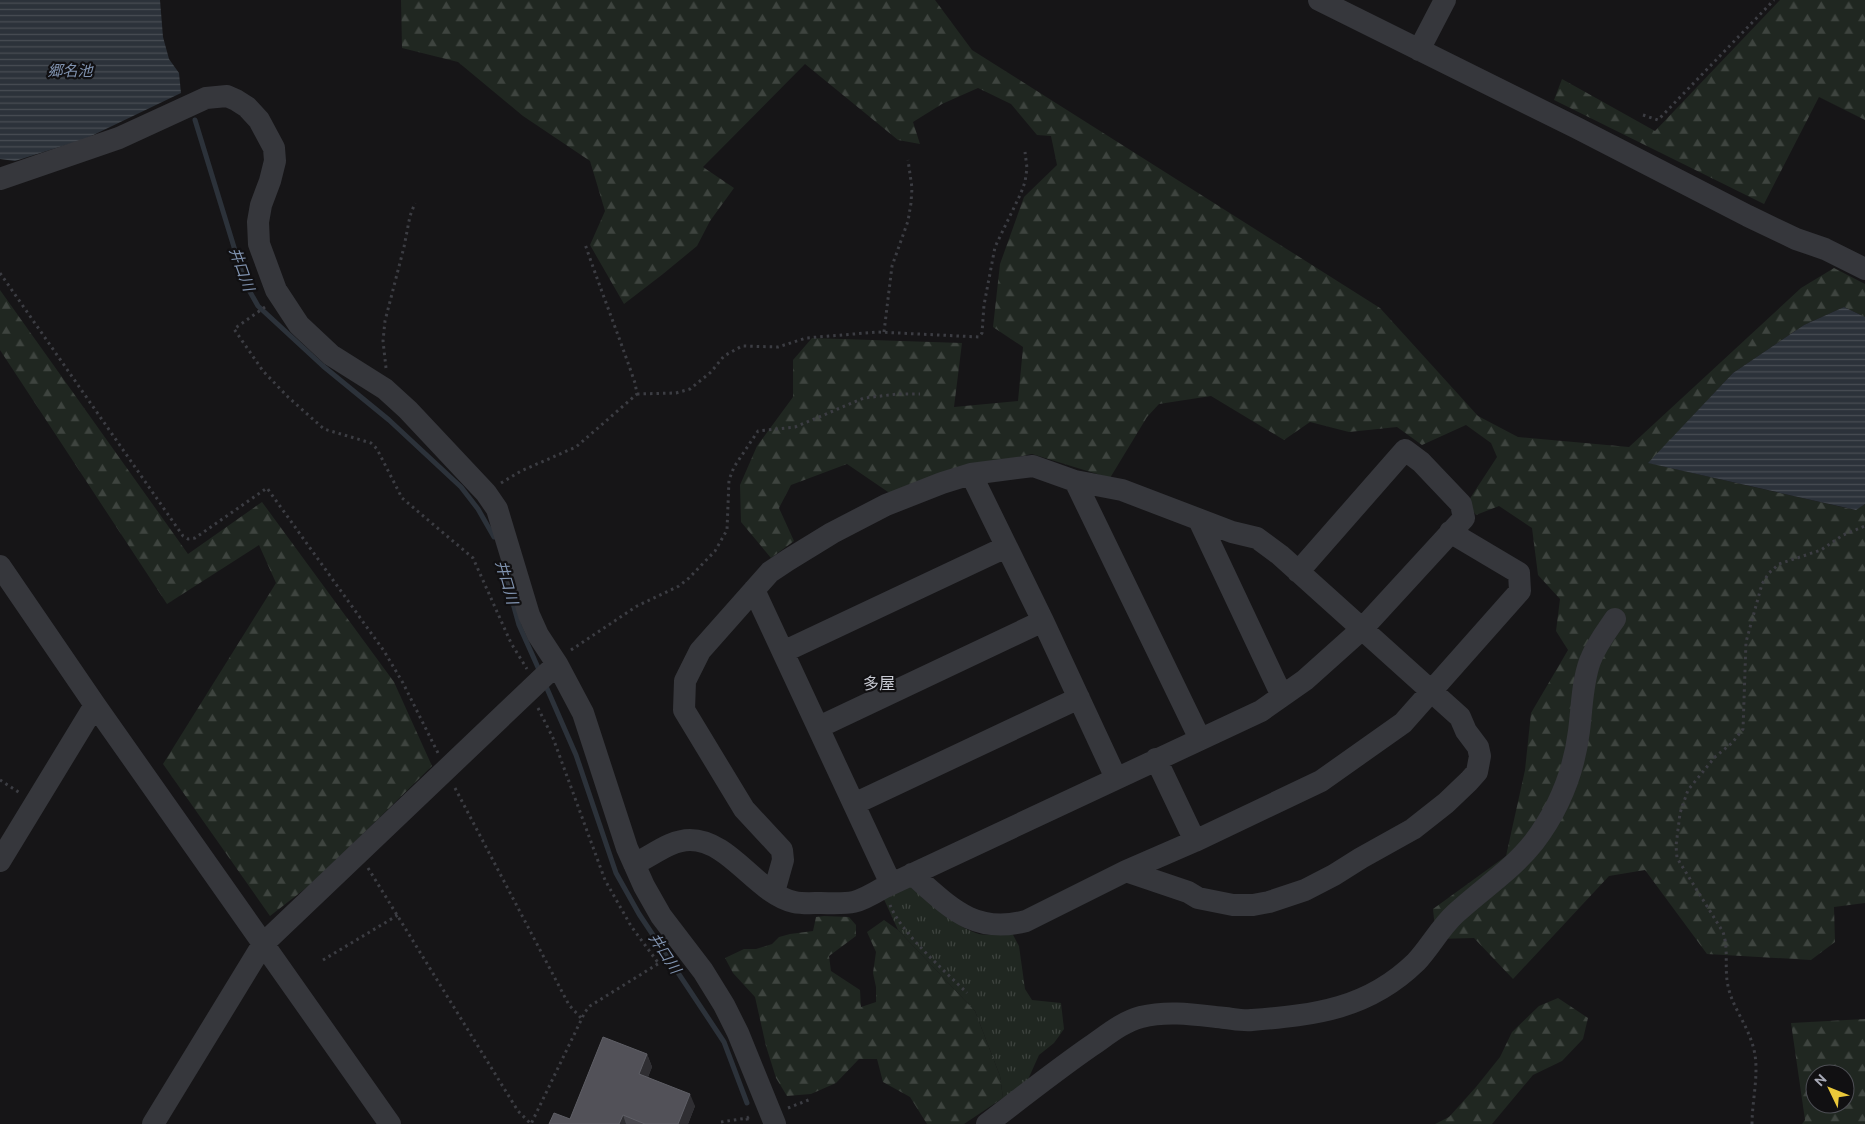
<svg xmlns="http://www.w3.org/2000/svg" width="1865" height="1124" font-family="Ubuntu,'Noto Sans JP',sans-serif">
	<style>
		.forest { fill: url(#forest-firs); fill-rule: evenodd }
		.park { fill: url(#park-tufts) }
		.water { fill: url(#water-rules) }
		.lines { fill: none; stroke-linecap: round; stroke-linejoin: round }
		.stream { stroke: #2c323a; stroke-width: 5 }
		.path { stroke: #3c3d43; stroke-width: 3; stroke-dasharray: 2.5 4; stroke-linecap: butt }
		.minor { stroke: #36373c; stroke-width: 22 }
		.wall { fill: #47464c }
		.shaded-wall { fill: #2f2e32 }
		.building { fill: #525158; stroke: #5f5f66 }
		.labels { text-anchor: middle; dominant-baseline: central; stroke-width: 4.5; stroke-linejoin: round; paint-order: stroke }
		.water-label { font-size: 15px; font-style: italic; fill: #8093b0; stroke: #111012 }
		.quarter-label { font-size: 16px; fill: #c8cad3; stroke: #111012 }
	</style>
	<defs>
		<pattern id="forest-firs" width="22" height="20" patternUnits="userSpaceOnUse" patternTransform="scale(1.25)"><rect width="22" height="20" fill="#202721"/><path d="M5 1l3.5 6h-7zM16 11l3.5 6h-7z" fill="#3e443f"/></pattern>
		<pattern id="park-tufts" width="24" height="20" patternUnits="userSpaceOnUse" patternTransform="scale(1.25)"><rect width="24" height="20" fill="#202721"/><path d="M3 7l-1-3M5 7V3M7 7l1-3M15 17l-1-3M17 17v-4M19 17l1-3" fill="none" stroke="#3e443f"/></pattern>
		<pattern id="water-rules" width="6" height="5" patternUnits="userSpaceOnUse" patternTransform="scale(1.25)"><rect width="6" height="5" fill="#2c323a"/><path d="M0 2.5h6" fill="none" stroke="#484d54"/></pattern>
	</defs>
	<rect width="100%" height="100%" fill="#161517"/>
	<!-- forest -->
	<path class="forest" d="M401,0H935L972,50L1380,308L1478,416L1518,437L1629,447L1801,288L1834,268L1865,284V317L1844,307L1804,325L1733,373L1649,463L1855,510L1865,504V903L1834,907L1835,942L1811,960L1707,954L1645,870L1609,876L1513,979L1474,938L1436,939L1433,909L1506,856L1525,770L1531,713L1568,650L1556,631L1560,599L1538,575L1532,528L1499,506L1476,515L1467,503L1497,457L1491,443L1466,425L1422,445L1397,427L1349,432L1310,422L1284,440L1211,396L1159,404L1147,417L1110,478L1032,454L964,469L891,494L847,464L791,485L779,508L794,541L771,558L741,522L740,485L757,446L793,397V360L812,338L962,343L954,407L1018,401L1023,347L993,327L1000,264L1024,197L1057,165L1051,136L1037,135L1011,104L978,88L942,104L913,122L920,144L898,140L805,64L703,167L734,188L710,221L697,246L663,274L624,304L590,245L605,211L590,161L523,116L458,62L402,48Z
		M1780,0H1865V120L1819,97L1764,204L1554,100L1562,79L1655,131Z
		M0,290L188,554L262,502L394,682L432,766L315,881L270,916L163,764L276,583L259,545L167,604L0,350Z
		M824,916L849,917L856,925V936L829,956L831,971L860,990L861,1007L876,1002V987L873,973L876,952L867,932L884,920L898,930L975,1011L1000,1076L1003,1098L964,1124H927L910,1097L883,1082L877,1059H859L836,1083L811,1094L787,1096L776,1078L766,1046L755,997L733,973L725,958L744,949H756L772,944L779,937L790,934L813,931L816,917Z
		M1558,998L1588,1018L1583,1039L1562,1061L1533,1075L1492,1124H1435L1449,1117L1476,1087L1500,1057L1512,1032L1539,1006Z
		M1865,1019V1124H1802L1805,1120L1791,1023ZM1815,1074H1845V1104H1815Z"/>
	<!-- park -->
	<path class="park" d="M913,886C932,902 952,925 976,933C987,937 1000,934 1011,931L1019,946L1025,989L1032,1000L1061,1003L1064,1029L1054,1043L1039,1055L1026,1084L1003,1098L1000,1076L975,1011L898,930L882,895Z"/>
	<!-- water -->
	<path class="water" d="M0,0H160L163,37L169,59L179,73L181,93L85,139L15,161L0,159Z
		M1844,307L1865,317V504L1856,510L1648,463L1733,373L1804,325Z"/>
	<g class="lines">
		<!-- stream -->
		<path class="stream" d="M195,120L245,283L258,306L323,366L389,420L461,487L478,509L494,537
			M504,571L519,625L540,672
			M545,684L576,755L616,873L639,914L724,1042L747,1103"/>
		<!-- path -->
		<path class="path" d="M1643,115L1658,120L1774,0
			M0,273L183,536L188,539L195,538L267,488L384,651L403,683L438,753
			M265,307L234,329L263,371L288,397L324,429L371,443L377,449L402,498L473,558L511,643L527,669
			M884,332L892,266L908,221L911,203L912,188L908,160
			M386,368L383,341L385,321L404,247L410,216L415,203
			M637,394L676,393L690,389L711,372L724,356L742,346L778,347L806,338L878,332L979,337L982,333L984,305L995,247L1021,193L1025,182L1027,168L1025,152
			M501,483L521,471L576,447L637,394L635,383C619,336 601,291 585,244
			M571,650L637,606L679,586L689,578L715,551L727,530L729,480L734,467L758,431L795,427L864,398L898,394H920
			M538,708L553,738L605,880L631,926L659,964
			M0,780L20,793
			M455,788L569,1005L582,1019
			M368,868L518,1111L531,1124L585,1012L590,1006L669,957
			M890,905C901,933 944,970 967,993
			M323,960L398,915
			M788,1108L811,1099
			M747,1118L748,1124
			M721,1122L747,1118L752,1115
			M1752,1124C1752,1098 1761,1068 1752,1043C1746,1023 1732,1006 1728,986C1724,967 1729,950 1723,932L1677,858L1676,846L1680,813L1688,790L1715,757L1732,743L1743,729L1746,642L1762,584L1769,573L1779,564L1821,550L1843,535L1865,526"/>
		<!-- minor -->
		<path class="minor" d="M1319,0L1577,128L1748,216L1796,239L1825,249L1865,269
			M1419,50L1445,0
			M0,179L119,138L206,98L227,96L236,100L247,107L259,120L274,148L275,161L270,181L261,205L258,222L259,244L276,290L299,325L331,355L385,389L408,410L486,493L497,509L529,615L538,635L557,664L583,713L627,848L644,886L661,916L703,971L724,1005L738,1033L775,1124
			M971,474L1043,621L1116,778
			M1075,481L1200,739
			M1199,520L1282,696
			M0,566L95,705L390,1124
			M754,590L891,884
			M783,652L1006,547
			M819,727L1043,621
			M1156,759L1195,841
			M854,804L1079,698
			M0,861L95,705
			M634,864C652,856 670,840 690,840C730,840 756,893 794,902C803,904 813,903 821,903C853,904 856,904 883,888L1261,711L1305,680L1362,629L1464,518L1461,504L1421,462L1405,450L1298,572
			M912,874C949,906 973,935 1026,921L1126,871L1195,841L1321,781L1403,723L1520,591L1519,573L1450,532
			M774,892L783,860L782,850L744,809L684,710L685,681L700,651L770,572L788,560L832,533L886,505L942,483L971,474L1033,466L1075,481L1122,490L1232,532L1257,538L1280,555L1460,717L1466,731L1478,747L1480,756L1477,772L1469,781L1446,803L1413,829L1361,858L1334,875L1305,890L1269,902L1253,905H1233L1198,898L1188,892L1126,871
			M153,1124L263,944L557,664
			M987,1124C1021,1098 1055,1071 1091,1046C1106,1036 1122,1022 1141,1017C1169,1010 1197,1015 1225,1018C1234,1019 1243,1021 1252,1020C1315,1015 1368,1009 1416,962C1430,947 1440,928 1455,914C1482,889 1512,870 1534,842C1559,809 1574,771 1579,731C1582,708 1582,683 1590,661C1596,645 1606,632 1615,619"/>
	</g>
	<!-- wall -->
	<path class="wall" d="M647,1054L652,1067L648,1077L695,1106L688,1124H549L570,1119Z"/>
	<!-- shaded-wall -->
	<path class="shaded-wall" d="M647,1054L652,1067L644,1086L639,1074Z
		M690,1094L695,1106L688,1124H678Z
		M623,1115L626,1124H619Z"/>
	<!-- building -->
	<path class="building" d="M603,1037L647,1054L639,1074L690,1094L678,1124H645L623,1115L619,1124H549L554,1113L570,1119Z"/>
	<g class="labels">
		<!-- water labels -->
		<g class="water-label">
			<text x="70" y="70">郷名池</text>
			<text transform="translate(242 269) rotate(70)">井口川</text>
			<text transform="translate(507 582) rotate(74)">井口川</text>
			<text transform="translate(665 953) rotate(57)">井口川</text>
		</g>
		<!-- quarter labels -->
		<g class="quarter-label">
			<text x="879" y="683">多屋</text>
		</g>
	</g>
	<!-- north arrow -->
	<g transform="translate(1830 1089) rotate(313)"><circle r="24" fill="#111012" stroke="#4d4e54"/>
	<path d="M0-4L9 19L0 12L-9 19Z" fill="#ebc93a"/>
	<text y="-8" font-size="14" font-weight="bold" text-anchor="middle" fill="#a8aab7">N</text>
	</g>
</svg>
